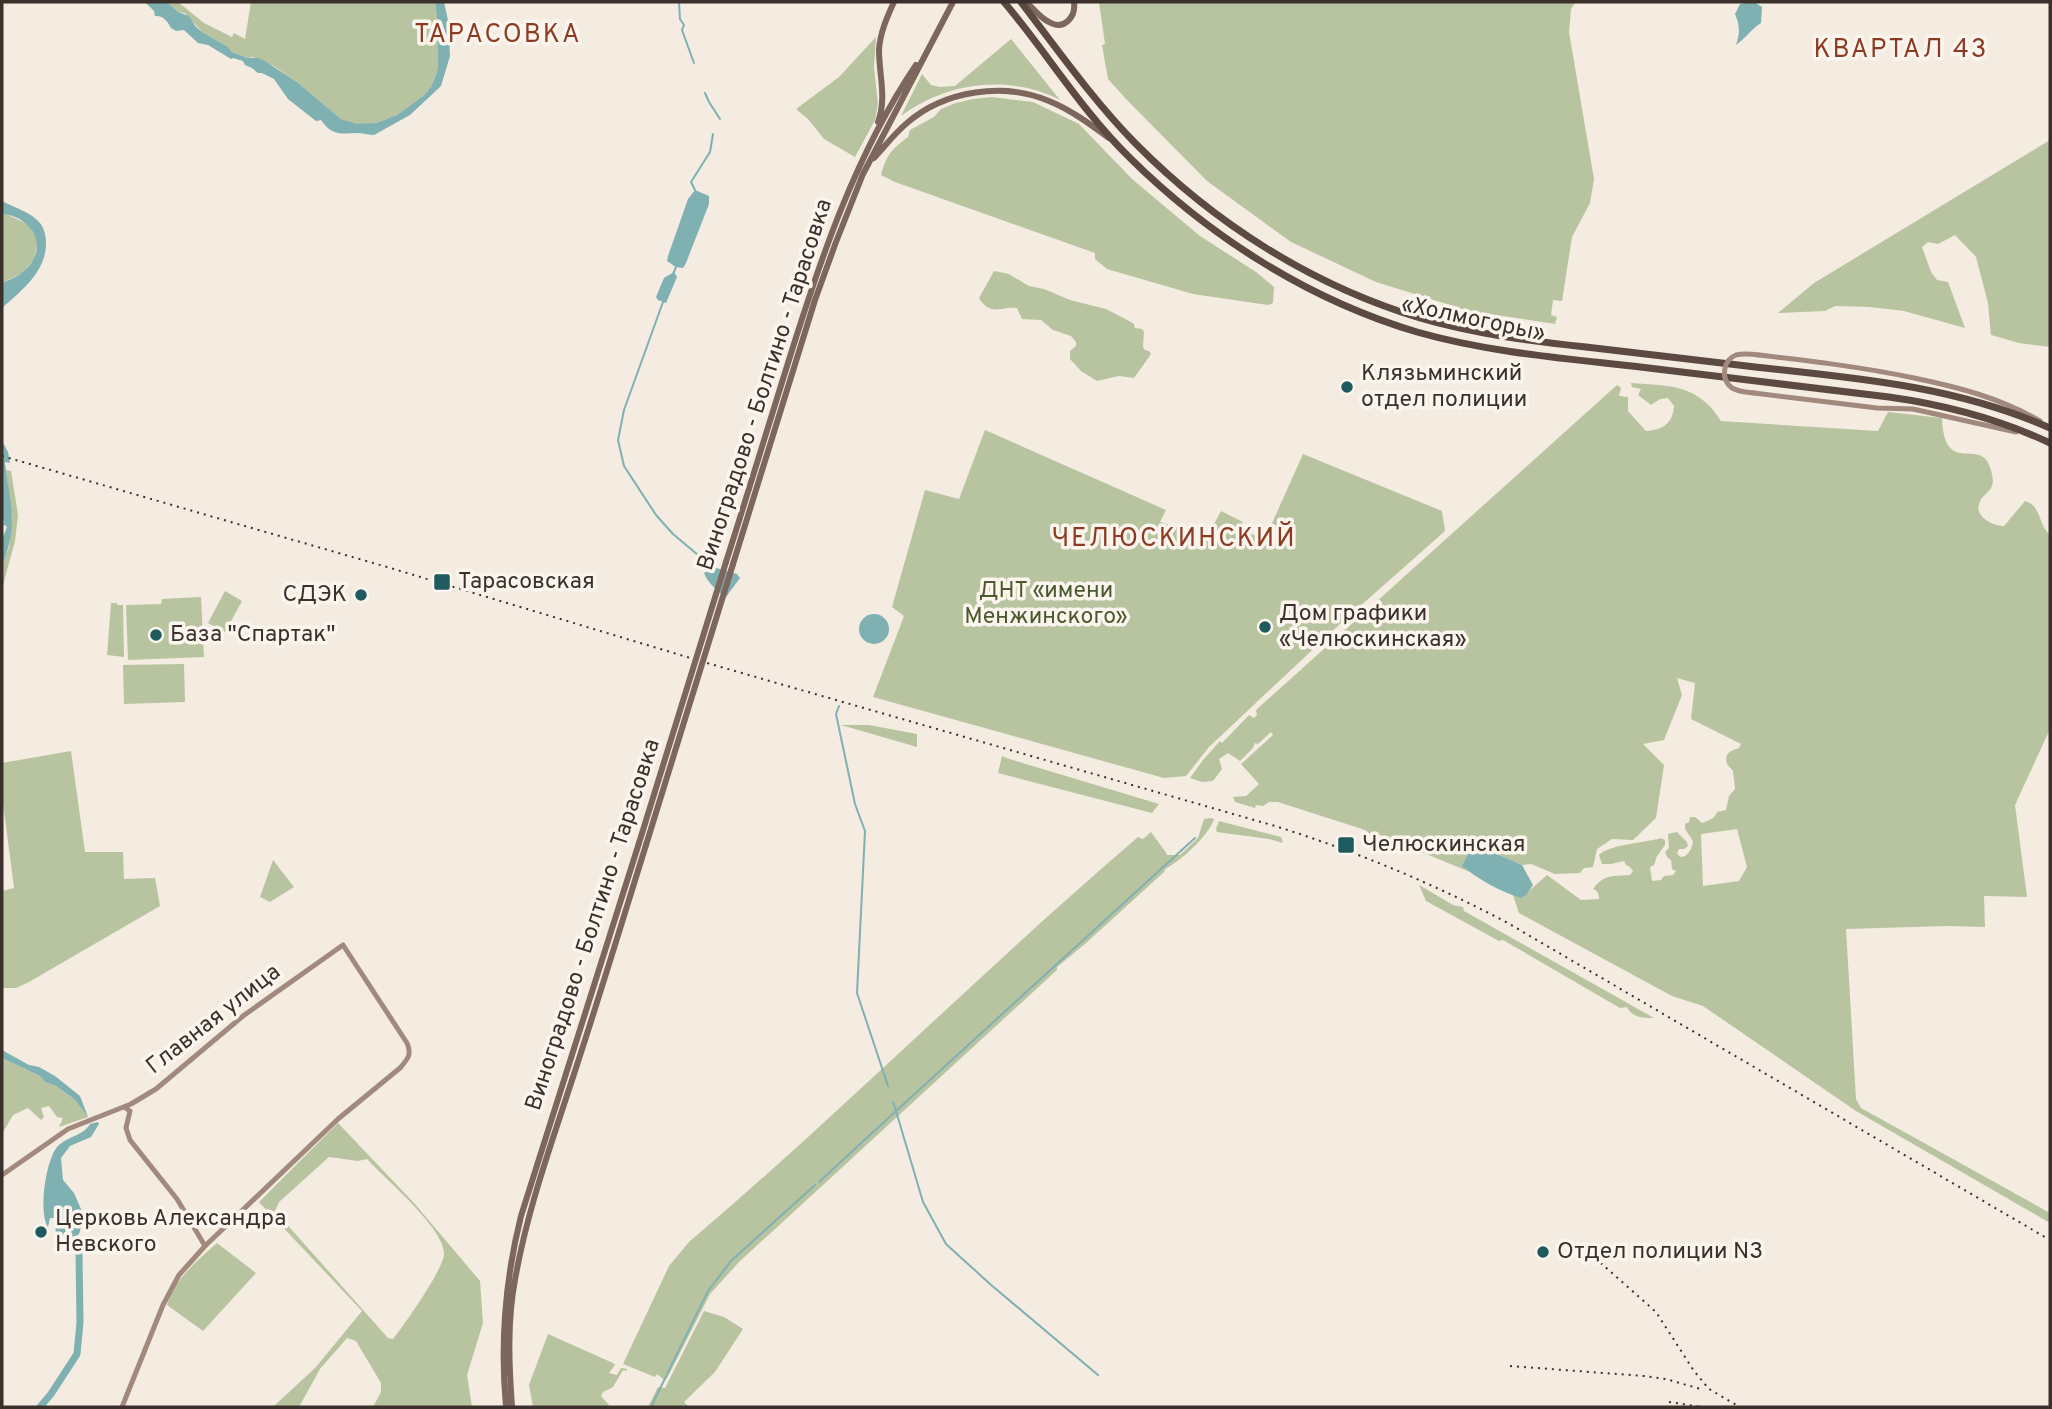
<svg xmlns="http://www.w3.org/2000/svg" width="2052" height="1409" font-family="Overpass,sans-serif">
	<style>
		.green { fill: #b8c4a0; fill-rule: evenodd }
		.water { fill: #7fb0b2 }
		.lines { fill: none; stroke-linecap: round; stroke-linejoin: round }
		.stream { stroke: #7fb0b2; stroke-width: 2 }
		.river { stroke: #7fb0b2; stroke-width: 7 }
		.secondary { stroke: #a18a7d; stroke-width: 5 }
		.primary { stroke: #7d675c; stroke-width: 6 }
		.highway { stroke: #5c4a42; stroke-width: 7 }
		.rail { stroke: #3b302b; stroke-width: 2; stroke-dasharray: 2 5; stroke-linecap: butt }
		.secondary-bridge { stroke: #a18a7d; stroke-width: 5 }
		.primary-bridge { stroke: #7d675c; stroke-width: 6 }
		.poi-dot { fill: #1f5a5e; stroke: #fbf5ee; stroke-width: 2.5 }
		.labels { text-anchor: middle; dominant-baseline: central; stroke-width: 7; stroke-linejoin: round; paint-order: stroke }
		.street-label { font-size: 23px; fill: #3b302b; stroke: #fbf5ee }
		.poi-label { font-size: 23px; fill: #3b302b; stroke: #fbf5ee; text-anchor: start }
		.park-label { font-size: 23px; fill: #4a5a2e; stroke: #fbf5ee }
		.quarter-label { font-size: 26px; letter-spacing: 2px; fill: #8c3b22; stroke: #fbf5ee }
	</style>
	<rect width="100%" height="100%" fill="#f4ebe1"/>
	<!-- green -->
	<path class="green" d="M167,2H178L204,23L232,37L234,33L245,39L251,2H435L438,27V65L437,72L431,87L423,96L397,115L376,123L357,125L341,119L297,82L274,66L253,57L248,58L232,52L228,47L202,32L185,13L178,12Z
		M1099,2H1576L1571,9L1569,32L1594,179L1590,203L1572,237L1562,301L1553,300L1551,315L1557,317L1555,324L1469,311L1376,282L1291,242L1207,181L1127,100L1108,79L1102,45L1105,44Z
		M876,37L874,67L878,104L875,120L855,157L824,139L808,119L796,109L839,77Z
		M1011,39L1060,100C1009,74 947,82 901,116L922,74L931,85L940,87L955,86Z
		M992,97L1033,102L1079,124L1132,179L1200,236L1256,272L1274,287L1273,303L1268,305L1193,294L1107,269L1095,259V253L895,182L881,175C887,154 891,150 908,137L910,130L934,117L941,109L956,103L973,99Z
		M2050,140V347L2019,343L1991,335L1988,303L1976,257L1955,235L1938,244L1928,242L1922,247L1931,272L1937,280L1948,282L1965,328L1904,311L1870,307L1835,306L1825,311L1778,313L1814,283Z
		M4,213L29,225L38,242L34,259L24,272L2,283V214Z
		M994,271L1009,274L1029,286L1044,289L1070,300L1106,309L1131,322L1134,324L1135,328L1142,329L1144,332L1143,347L1145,350L1149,351L1151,354L1149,357L1134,378L1119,376L1097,381L1081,371L1070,359V351L1076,346V342L1071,336L1053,330L1041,320L1022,319L1017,308C1001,306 991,317 979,298Z
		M1631,383C1671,386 1698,384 1721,421L1878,431L1888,412L1942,418C1944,479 1982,434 1991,470C1992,474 1994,482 1992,486C1989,493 1981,496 1979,504C1975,517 1993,526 2004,526L2025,501C2042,506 2038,525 2050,535V729L2015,805L2027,897L1984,896L1985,927L1948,926L1846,929L1856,1099L1861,1108L2050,1213V1223L1856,1111L1703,1006L1672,996L1519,913L1513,895L1521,898L1547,875L1581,900L1599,899C1599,894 1598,891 1593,889C1603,874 1615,876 1630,875L1633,871L1630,867L1626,865L1624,861L1611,864H1602L1599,855C1610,844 1645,843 1661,838L1665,840V845L1657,856L1654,865L1650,867L1652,881L1661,880L1664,876L1673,875L1676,871L1672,869L1671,860L1667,857L1665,852L1669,848L1668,834L1677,832L1687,842L1688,846L1684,849H1679L1677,853L1680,857C1688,857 1692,849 1693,841L1685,829V824L1689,822L1690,817H1695L1702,823C1709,820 1715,819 1717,812L1726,810L1729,796L1735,789L1733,771L1727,764C1724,753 1730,751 1739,748L1741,744L1691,719L1695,683L1677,678L1682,695L1664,740L1643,744L1664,765L1656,818L1633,840L1612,839L1597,849L1593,867L1584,868L1580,873L1555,874L1531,864L1522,865L1488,850L1469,849L1463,865L1470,872L1380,835H1371L1365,830L1278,802H1269L1263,806L1256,805L1255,808L1235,802L1233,797L1246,796L1259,784L1241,764L1273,735L1271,732L1258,744L1255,743L1253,748L1240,761L1228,753L1219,759L1222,769L1213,781L1202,782L1190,778L1203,760L1220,741L1222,743L1249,715L1254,718L1257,715L1256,710L1617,385L1621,388L1619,396L1628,397V411L1646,431C1663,430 1673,423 1674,406L1668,398L1660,399L1651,405L1638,395L1641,389L1632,387ZM1737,829L1747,867L1739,881L1703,886L1701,834Z
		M985,430L1166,510L1160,522L1207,537L1221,511L1243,522L1240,530L1265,539L1303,454L1442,511L1445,531L1341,623L1225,732L1209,747L1186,776L1164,778L873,697L904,616L892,607L925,490L959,499Z
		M6,470L11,471L18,515L15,541L2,589V566L9,547L12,519Z
		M225,591L242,601L225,632L208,623Z
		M201,597L204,657L128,660L126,605L161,604L162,599Z
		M111,603H117V605H123L124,657L107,655Z
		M184,664L185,702L124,704L123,665Z
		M841,725H869L917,734V747Z
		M71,751L85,852H123L124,879L155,878L160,906L29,982L16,988H2V891L14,888L2,795V763Z
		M1002,756L1006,758L1159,804L1152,813L998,773Z
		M1211,818L1214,819C1209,835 1181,861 1165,869L1164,872L1085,944L1057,967V970L739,1262L710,1294L667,1378L663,1379L657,1374L655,1377L623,1364L669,1266L689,1242C843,1111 985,968 1138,837L1143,839L1151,832L1167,854L1166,855H1180L1198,838L1204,819Z
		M1219,821L1281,837L1283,843L1269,839L1217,832L1216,829Z
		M273,860L294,887L270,902L260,897Z
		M1419,885L1453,905L1463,907L1464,911L1654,1018C1644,1018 1632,1018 1627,1007L1620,1008L1503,940L1499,941L1426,901Z
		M2,1058L40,1076L45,1082L56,1086L74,1099L88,1117L59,1127L63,1118L57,1117L49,1106L41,1108L44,1117L41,1120L28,1108L13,1115L2,1134Z
		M338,1123L414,1203L480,1281L483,1323L467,1375L472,1407H373L381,1392V1383L356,1341L347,1338L320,1369L299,1407H273L316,1367L362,1311L259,1202ZM329,1157L358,1161L367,1159C384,1178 447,1230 444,1255C442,1271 405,1324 393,1339L388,1338L275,1211L279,1202Z
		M217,1243L256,1273L203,1331L167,1305C177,1276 195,1263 217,1243Z
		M704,1311L724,1317L743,1329L715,1372L684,1402L689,1407H648L658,1387L665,1388Z
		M548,1334L613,1363L615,1365L609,1373L617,1375L621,1368L627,1369V1371L623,1370L613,1387L603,1392L601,1396L609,1405L608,1407H533L529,1385Z"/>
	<!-- water -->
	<path class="water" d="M145,2H167L178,12L189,16L196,27L202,32L228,47L232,52L248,58H258L265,61L297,82L341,119L357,124L376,123L397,115L423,96L431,87L437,72L438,65V27L435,2H444L448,20L450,56L441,86L410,115L374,135C368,135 363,133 357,133C340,134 331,135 321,120L316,121L288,99L274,79L262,73H258L252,68L245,65L243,61L233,58L231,59L208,45L198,43L184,30L176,31L171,28C168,22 163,15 155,16L154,11Z
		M1750,2H1754L1762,7L1761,23C1751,29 1746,38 1736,45C1740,33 1740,26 1735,14L1740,4Z
		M695,190L709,196V204L686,263L683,268L676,267L667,261L668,256L688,199Z
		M2,201C13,207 31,212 40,223C44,228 46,236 46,243C46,272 22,290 2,308V283C14,278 27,272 33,260C46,237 24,215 2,214Z
		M674,272L677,277L666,303L658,300L656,297L664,278Z
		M2,441L8,452L10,463L5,462C10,506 19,523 2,566V540L7,527L3,524L4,521L2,520Z
		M713,567L737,574L740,578L726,597C717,591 708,583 704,573Z
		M859 629a15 15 0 1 1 30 0a15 15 0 1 1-30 0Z
		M1477,848L1488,850L1522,865L1533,885L1526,895L1521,898C1501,892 1478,879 1462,866L1470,849Z
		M2,1050L29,1065L39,1067L55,1076L80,1096L88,1117L74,1099L56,1086L45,1082L40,1076L2,1058Z
		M98,1122L99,1124L91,1137L70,1146L61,1158L63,1180L74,1193L84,1216L79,1234L56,1236L55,1218H50L48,1227C38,1213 46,1158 58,1146C68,1136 83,1136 90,1124Z"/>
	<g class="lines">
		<!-- stream -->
		<path class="stream" d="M679,2L680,19L684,25L682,30L694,63
			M705,93L709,102L720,119
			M695,190L691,182L710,152L713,134
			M673,274L676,267
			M663,302L624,410L618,440L624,466L656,515L673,534L698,555L709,569
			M839,706L836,714L855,804L865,831L857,993L888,1086
			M819,1182L896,1111L893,1102
			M1098,1375L990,1284L946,1244L923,1202L896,1111L1195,838
			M651,1407L708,1291L731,1261L815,1185"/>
		<!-- river -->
		<path class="river" d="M40,1407L51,1394L77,1354L80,1322L79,1253L72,1225"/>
		<!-- secondary -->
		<path class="secondary" d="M1759,355C1811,361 1862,367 1914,378C1958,387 2000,398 2040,421
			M1754,393L1877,408L1913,409L2016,432
			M124,1107L130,1111L126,1128L130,1140L177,1199L205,1246
			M2,1175L68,1129L131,1104L156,1089L243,1016L343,945L407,1043C412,1054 408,1059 400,1068L338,1119L205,1246L179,1275L163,1305L122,1407"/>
		<!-- primary -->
		<path class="primary" d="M1026,2C1033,8 1040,18 1049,22C1064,31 1076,17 1074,2
			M878,122C887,98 879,75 879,50C880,33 887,17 894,2
			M874,158C885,146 895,133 907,123C945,90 1004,82 1049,101C1071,110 1090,124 1109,138
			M726,562C747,496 767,430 788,363C820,260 855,155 916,65
			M733,564L815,300L836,242L863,174L953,2
			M506,1407C500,1342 505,1280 521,1216L639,843
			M512,1407C509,1365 507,1322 515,1280C527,1210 552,1142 574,1074C599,998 622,922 646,845"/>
		<!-- highway -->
		<path class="highway" d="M1004,2C1047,53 1082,111 1130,158C1210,237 1309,300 1417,332C1487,352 1560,358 1632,366C1718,376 1803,387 1889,397C1946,405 1999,419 2050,443
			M1021,2C1057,49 1093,100 1135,143C1214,223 1311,285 1420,318C1474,334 1531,341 1586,347C1643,354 1699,360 1755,367C1856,378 1956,386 2050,428"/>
		<!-- rail -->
		<path class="rail" d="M2,456L387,567L707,663L1275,826C1355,851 1432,883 1506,922L2050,1240
			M1585,1249L1656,1312L1694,1371L1709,1389L1740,1407
			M1510,1366L1644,1376L1666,1379L1704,1390
			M1669,1402L1702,1407"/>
		<!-- secondary-bridge -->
		<path class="secondary-bridge" d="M1754,393C1747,392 1739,392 1732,388C1720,379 1723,360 1736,355C1744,353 1752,354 1759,355"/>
		<!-- primary-bridge -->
		<path class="primary-bridge" d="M639,843L726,562
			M646,845L733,564"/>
	</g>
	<!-- markers -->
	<g class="poi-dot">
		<circle cx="1347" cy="387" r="7"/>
		<rect x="433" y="573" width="18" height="18" rx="3.5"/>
		<circle cx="361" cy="595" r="7"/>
		<circle cx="1265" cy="627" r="7"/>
		<circle cx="156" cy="635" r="7"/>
		<rect x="1337" y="836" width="18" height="18" rx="3.5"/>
		<circle cx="41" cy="1232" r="7"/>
		<circle cx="1543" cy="1252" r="7"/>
	</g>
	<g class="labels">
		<!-- street labels -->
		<g class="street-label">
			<text transform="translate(1473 320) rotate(12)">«Холмогоры»</text>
			<text transform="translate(766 385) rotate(-72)">Виноградово - Болтино - Тарасовка</text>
			<text transform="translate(594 925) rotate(-72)">Виноградово - Болтино - Тарасовка</text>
			<text transform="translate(214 1020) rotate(-38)">Главная улица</text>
		</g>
		<!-- poi labels -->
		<g class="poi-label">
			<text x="1361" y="374">Клязьминский<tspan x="1361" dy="26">отдел полиции</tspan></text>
			<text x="458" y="582">Тарасовская</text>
			<text x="347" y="595" text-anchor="end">СДЭК</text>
			<text x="1279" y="614">Дом графики<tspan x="1279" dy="26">«Челюскинская»</tspan></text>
			<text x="170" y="635">База "Спартак"</text>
			<text x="1362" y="845">Челюскинская</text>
			<text x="55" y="1219">Церковь Александра<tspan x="55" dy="26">Невского</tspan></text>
			<text x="1557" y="1252">Отдел полиции N3</text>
		</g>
		<!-- park labels -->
		<g class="park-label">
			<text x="1046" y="591">ДНТ «имени<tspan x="1046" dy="26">Менжинского»</tspan></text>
		</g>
		<!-- quarter labels -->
		<g class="quarter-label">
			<text x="498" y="35">ТАРАСОВКА</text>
			<text x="1901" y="50">КВАРТАЛ 43</text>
			<text x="1174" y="539">ЧЕЛЮСКИНСКИЙ</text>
		</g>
	</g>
	<!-- border -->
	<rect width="2052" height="1409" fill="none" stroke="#3b302b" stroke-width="7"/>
</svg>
